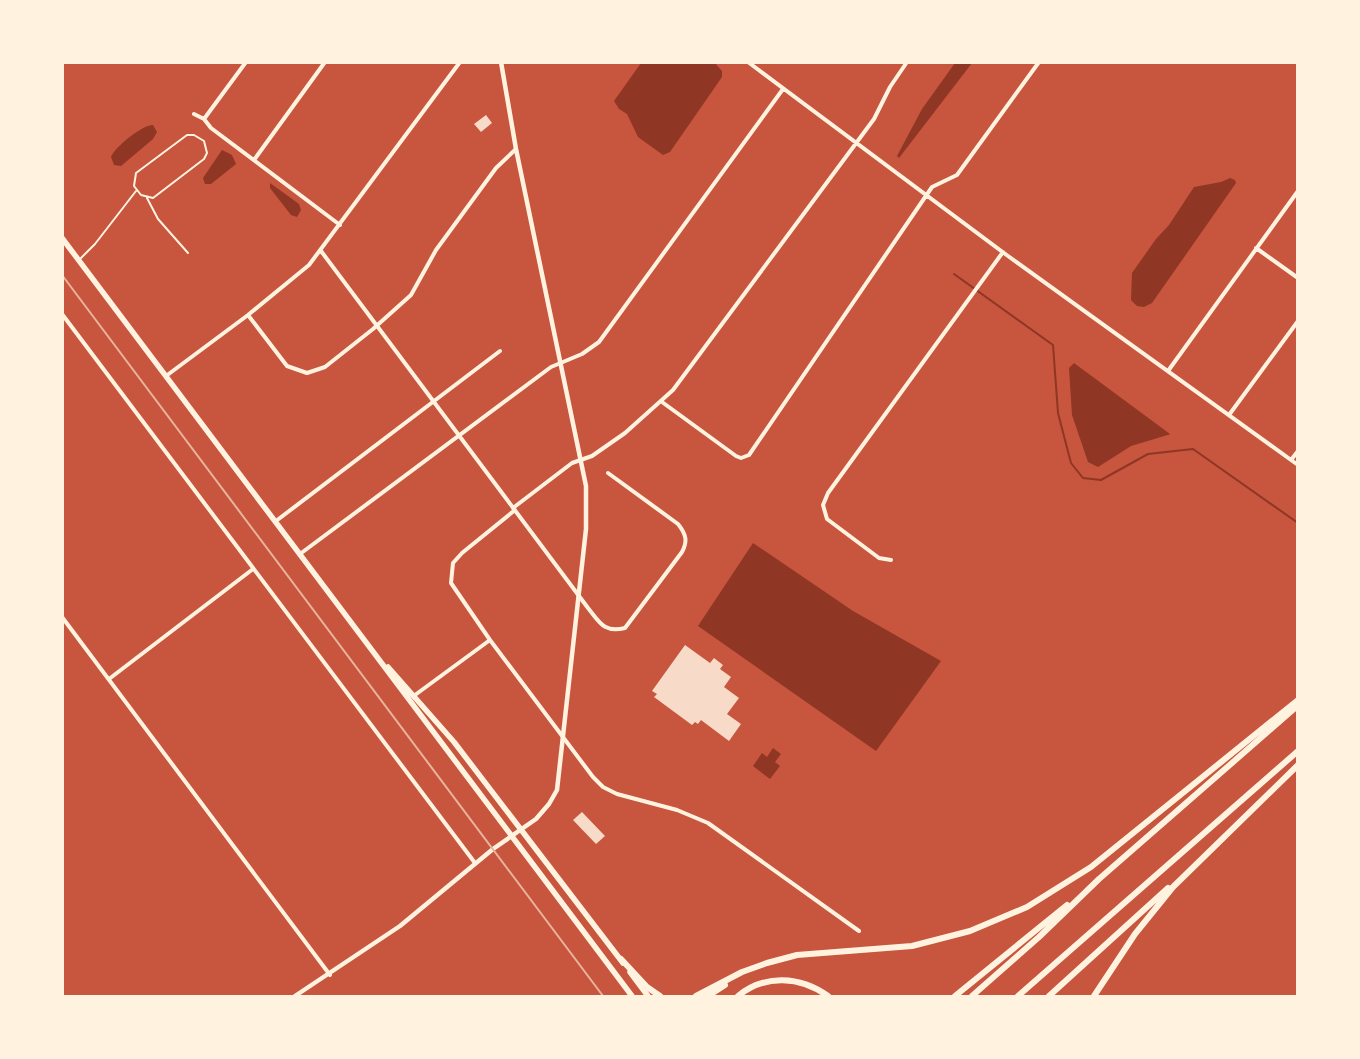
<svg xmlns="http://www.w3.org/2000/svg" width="1360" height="1059" font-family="Figtree,sans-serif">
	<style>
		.water { fill: #8f3625 }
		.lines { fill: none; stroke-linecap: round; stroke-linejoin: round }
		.stream { stroke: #8f3625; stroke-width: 2 }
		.building { fill: #f7dbc8 }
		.service { stroke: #fff3e0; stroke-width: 2 }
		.minor { stroke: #fff3e0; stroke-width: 4 }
		.tertiary { stroke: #fff3e0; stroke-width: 4.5 }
		.primary { stroke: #fff3e0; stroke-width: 5.5 }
		.motorway { stroke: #fff3e0; stroke-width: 6 }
		.rail { stroke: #e9b49f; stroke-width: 2 }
	</style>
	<rect width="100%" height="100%" fill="#c8553d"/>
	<!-- water -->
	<path class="water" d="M641,63H715L722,71V77L670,152L663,155L638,137L627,114L619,109L614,101Z
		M955,63H972L899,158L897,156L922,109Z
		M153,125L157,132L153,139L121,166L114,165L111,157C115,147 142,125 153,125Z
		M222,150L232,155L236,164L211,184H205L203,178Z
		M1230,178L1235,180L1236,183L1152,303L1144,307L1137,306L1131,300L1132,273L1156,239L1169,225L1194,187L1221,182Z
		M270,183L299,204L301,210L297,217L291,215L270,188Z
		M1074,363L1170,434H1171L1131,446L1098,467L1088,462L1072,415L1069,368Z
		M753,543L853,611L941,661L876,751L698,626Z
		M773,748L781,754L775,762L780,766L770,779L753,766L762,753L767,757Z"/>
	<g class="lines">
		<!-- stream -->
		<path class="stream" d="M954,274L1053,345L1058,413L1071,463L1083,478L1101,480L1148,454L1193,449L1298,523"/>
	</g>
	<!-- building -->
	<path class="building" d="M486,115L492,123L481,132L474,124Z
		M685,645L710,663L714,658L723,665L720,669L731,677L724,687L739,698L727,714L741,724L729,741L701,720L698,724L695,722L692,725L654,697L657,694L652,691Z
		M582,812L605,836L596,844L573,820Z"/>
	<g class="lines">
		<!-- service -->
		<path class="service" d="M187,135H194L204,141L207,153L204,159L153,198L141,195L134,186L136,173Z
			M147,198L158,219L188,253
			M79,260L95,244L136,191"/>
		<!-- minor -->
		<path class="minor" d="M748,62L1008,256L1298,465
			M194,114L204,119L211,128L340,225
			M204,119L246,62
			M254,160L325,62
			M1256,248L1298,278
			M321,251L588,608C600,623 604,633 625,628L682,552C688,541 686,534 678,524L608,473
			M62,314L475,863
			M248,315L287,366L307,373L325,367L373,329L411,295L436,250L496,168L516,149
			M1168,371L1298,191
			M166,376L248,315L309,265L460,62
			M662,402L736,456L741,458L749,455L932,187L957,175L1039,62
			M1229,415L1298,321
			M1291,460L1298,451
			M513,508L572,463L592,456L625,433L673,390L874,119L890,87L907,62
			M515,510L462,553L453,563L451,583L490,640L593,777L603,787L617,794L677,810L708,823L859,931
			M276,521L500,351
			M300,554L551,367L582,354L599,342L783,89
			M891,560L879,558L827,519L823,505L828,493L1003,252
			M62,617L330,975
			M109,679L253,569
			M415,695L490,640"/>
		<!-- tertiary -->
		<path class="tertiary" d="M295,996L400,926L493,849L536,819L549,804L557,790L586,529V486L516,149L501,62"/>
		<!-- primary -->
		<path class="primary" d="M62,238L632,996
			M388,667L454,742L623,963
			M630,972L648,996"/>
		<!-- motorway -->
		<path class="motorway" d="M621,959L647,987L660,996
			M696,996L742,972L767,963L797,955L912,946L970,931L1027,907L1091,867L1298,700
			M708,996L725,985
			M738,996C765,974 800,976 828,996
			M955,996L1067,905
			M972,996L1039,937L1099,879L1295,708
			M1018,996L1298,751
			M1049,996L1168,888
			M1094,996L1135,934L1173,887L1298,765"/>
		<!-- rail -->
		<path class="rail" d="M62,275L603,996"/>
	</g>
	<!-- border -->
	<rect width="1360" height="1059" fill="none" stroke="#fff3e0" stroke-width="128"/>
</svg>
